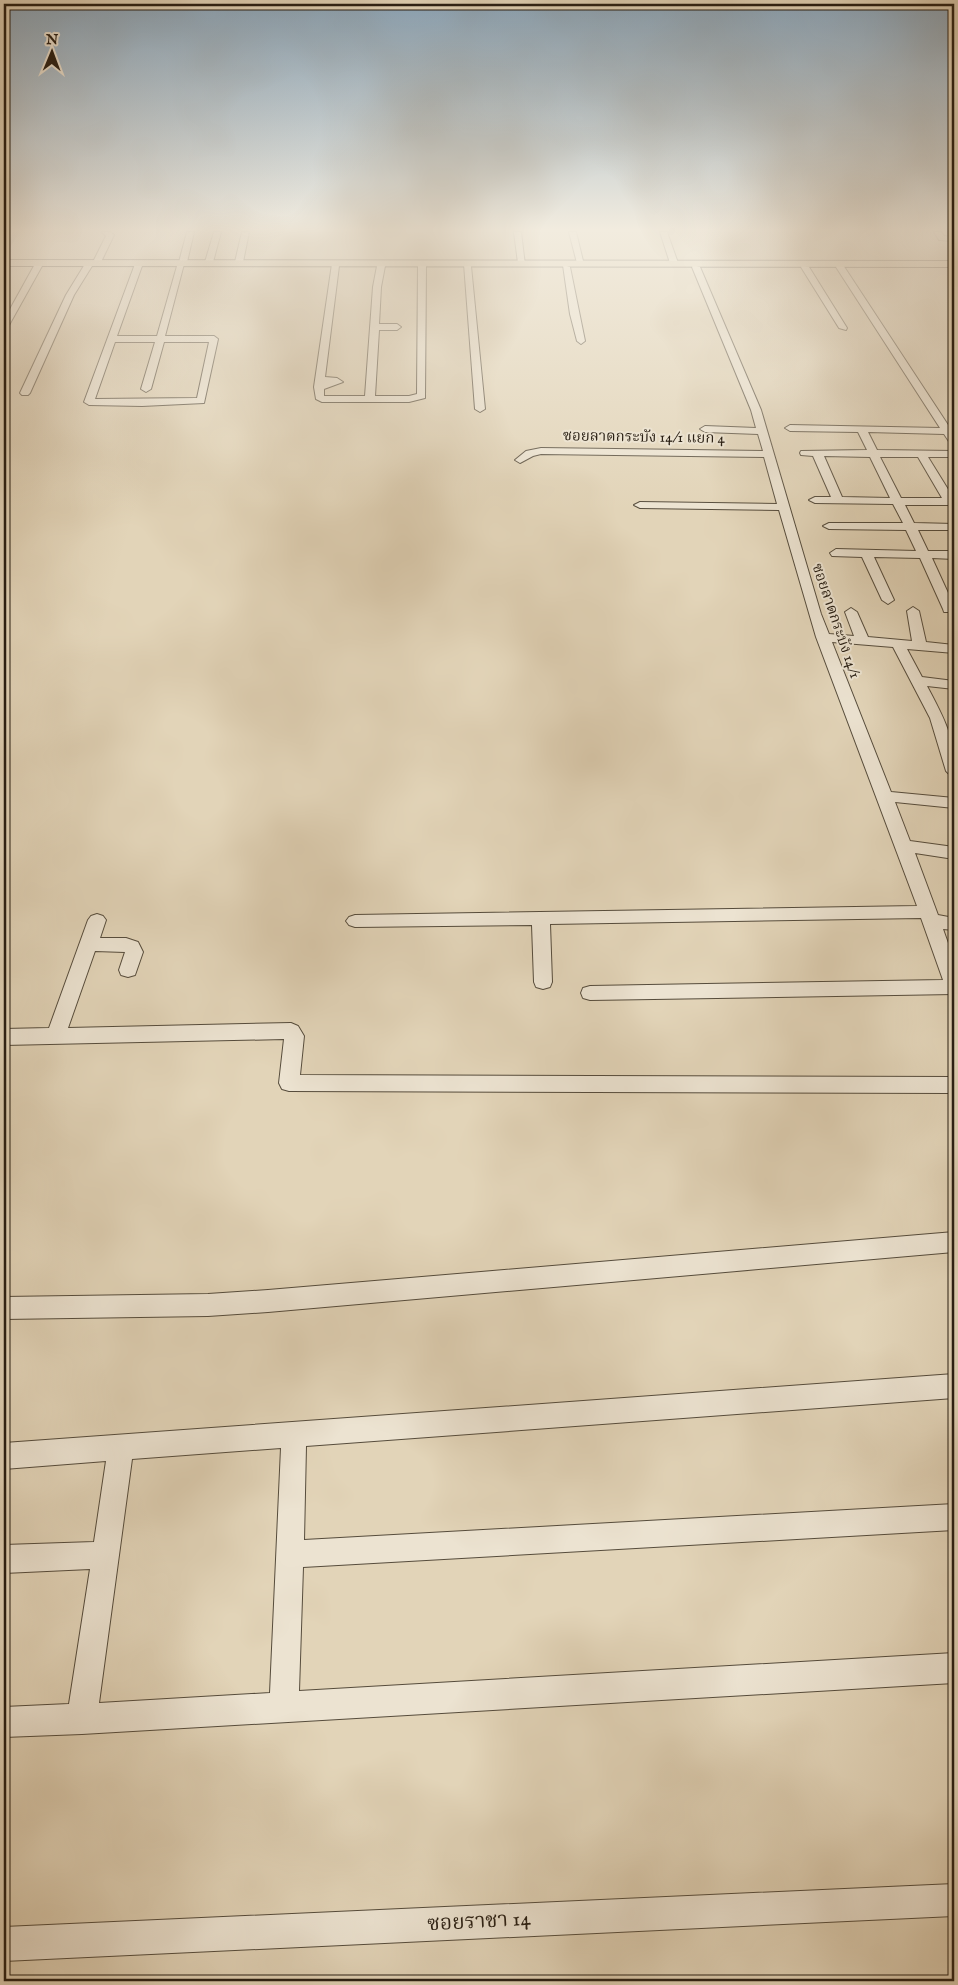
<svg xmlns="http://www.w3.org/2000/svg" width="958" height="1985" font-family="'IM FELL English','Noto Serif Thai',serif">
	<style>
		.lines { fill: none; stroke-linecap: round; stroke-linejoin: round }
		.canal { fill: #a39680; fill-rule: evenodd }
		.minor-casing { stroke: #564c3c; stroke-width: 2 }
		.major-casing { stroke: #281e13; stroke-width: 2 }
		.minor { fill: #ece3d1; fill-rule: evenodd }
		.major { fill: #e2d4b8; fill-rule: evenodd }
		.labels { text-anchor: middle; dominant-baseline: central; stroke-width: 4; stroke-linejoin: round; paint-order: stroke }
		.far-street-label { font-size: 15px; fill: #281e13; stroke: #ece3d1 }
		.near-street-label { font-size: 21px; fill: #281e13; stroke: #ece3d1 }
	</style>
	<rect width="100%" height="100%" fill="#e2d4b8"/>
	<filter id="stains"><feTurbulence type="fractalNoise" baseFrequency=".004" numOctaves="4"/><feColorMatrix values="0 0 0 0 .2 0 0 0 0 .09 0 0 0 0 .02 0 0 0 .5 -.17"/></filter>
	<radialGradient id="worn" r=".72"><stop offset=".6" stop-color="#630" stop-opacity="0"/><stop offset="1" stop-color="#630" stop-opacity=".3"/></radialGradient>
	<g class="lines">
		<!-- canal -->
		<path class="canal" d="M13,232H19L7,253L4,255V248Z"/>
		<!-- minor casing -->
		<g class="minor-casing">
			<path id="minor" d="M102,232H110L114,235L101,262L97,264L93,262L106,236Z
				M187,232H194L187,262L183,264L179,262Z
				M214,232H221L213,262L209,264L205,262Z
				M242,232H249L243,262L239,264L235,262Z
				M514,232H521L525,265L518,263Z
				M569,232H576L584,265L577,263Z
				M660,232H667L678,263L677,265L670,263Z
				M934,232H941L944,236L954,237V241L939,240Z
				M35,264L42,266L8,327L4,329V320Z
				M85,264L92,266L74,295L30,393L28,395H22L20,393L66,295Z
				M135,264L142,266L117,336H157L177,266L184,264L165,336H214L218,339L204,403L142,406L89,405L84,402ZM115,342H155L141,389L146,392L151,389L164,342H209L197,398L95,399Z
				M332,264L339,266L325,377L337,378L343,382L324,389V396H365L373,287L377,266L381,264L385,266L381,287L379,324H397L401,327L397,330H379L375,396H409L417,394L418,266L422,264L426,266L425,398L409,402H322L316,399L314,387Z
				M464,264L471,266L485,409L480,412L475,409Z
				M563,265L570,267L585,341L581,344L577,341L570,314Z
				M693,265L700,267L761,410L821,614L829,634L854,636L845,612L851,608L857,612L868,637L912,641L907,611L913,607L919,611L926,642L954,645V653L907,649L922,677L954,681V689L927,686C944,718 956,739 954,776L949,774L946,771L930,718L893,647L832,642L891,792L954,798V808L895,802L910,841L954,847V859L915,853L938,915L954,918V930L943,929L954,960V994L590,1000L583,998L581,993L583,988L590,986L943,980L921,918L550,924L552,982L550,987L543,989L536,987L534,982L532,925L355,927L349,925L346,921L349,917L355,915L917,906L816,637L779,510L640,508L634,505L640,502L777,504L764,457L541,454L533,456L520,463L515,460L526,451L541,448L763,451L758,434L705,432L700,429L705,426L756,428L751,410L692,267Z
				M802,265L809,267L847,328L846,330L839,328L801,267Z
				M837,265H843L950,428H954V444L950,443L944,434L868,432L877,450L954,451V457H928L954,499V505H905L914,523L954,524V530H918L928,551H954V559L932,558L954,606V612H944L943,609L920,558L874,557L894,600L888,604L882,600L862,557L832,556L830,553L836,549L916,551L906,530L829,529L823,526L829,523H903L893,504L815,503L809,500L815,497H831L813,456L801,455L800,453L801,451L867,450L858,432L790,431L785,428L790,425L940,428L836,267ZM824,456L870,457L890,498L842,497ZM880,457H918L942,498H901Z
				M97,914L103,916L106,920L100,938H126L138,942L143,952L135,975L128,977L121,975L119,970L125,952L95,951L68,1028L291,1023L298,1026L304,1036L300,1075L954,1077V1093L289,1091L282,1089L279,1083L284,1039L4,1045V1029L49,1028L88,920L91,916Z
				M954,1232V1252L268,1312L208,1316L4,1319V1297L208,1294L268,1290Z
				M954,1374V1398L306,1446L304,1540L954,1504V1530L303,1567L299,1691L954,1653V1683L82,1734L4,1737V1707L69,1704L90,1569L4,1573V1545L94,1542L106,1461L4,1469V1443ZM281,1448L270,1693L99,1703L132,1459Z
				M954,1884V1916L4,1961V1927Z"/>
		</g>
		<!-- major casing -->
		<g class="major-casing">
			<path id="major" d="M4,260L954,261V267L4,266Z"/>
		</g>
		<!-- minor -->
		<use href="#minor" class="minor"/>
		<!-- major -->
		<use href="#major" class="major"/>
	</g>
	<!-- sky -->
	<linearGradient id="sky" x2="0" y2="1"><stop stop-color="#8ca8be"/><stop offset="0.45" stop-color="#f2ecdf"/><stop offset="1" stop-color="#f2ecdf" stop-opacity="0"/></linearGradient>
	<rect width="958" height="510" fill="url(#sky)"/>
	<g class="labels">
		<!-- far-street labels -->
		<g class="far-street-label">
			<text transform="translate(644 437) rotate(1)">ซอยลาดกระบัง 14/1 แยก 4</text>
			<text transform="translate(836 621) rotate(71)">ซอยลาดกระบัง 14/1</text>
		</g>
		<!-- near-street labels -->
		<g class="near-street-label">
			<text transform="translate(479 1922) rotate(-3)">ซอยราชา 14</text>
		</g>
	</g>
	<!-- margin -->
	<rect width="958" height="1985" fill="none" stroke="#e2d4b8" stroke-width="20"/>
	<rect x="5" y="5" width="948" height="1975" fill="none" stroke="#281e13" stroke-width="2.5"/>
	<rect x="10" y="10" width="938" height="1965" fill="none" stroke="#281e13"/>
	<!-- north arrow -->
	<g transform="translate(52 52) rotate(1)" stroke="#ece3d1" stroke-width="4" paint-order="stroke">
	<path d="M0-4L9 19L0 12L-9 19Z" fill="#281e13"/>
	<text y="-8" font-size="14" font-weight="bold" text-anchor="middle" fill="#281e13">N</text>
	</g>
	<rect width="100%" height="100%" filter="url(#stains)"/>
	<rect width="100%" height="100%" fill="url(#worn)"/>
</svg>
